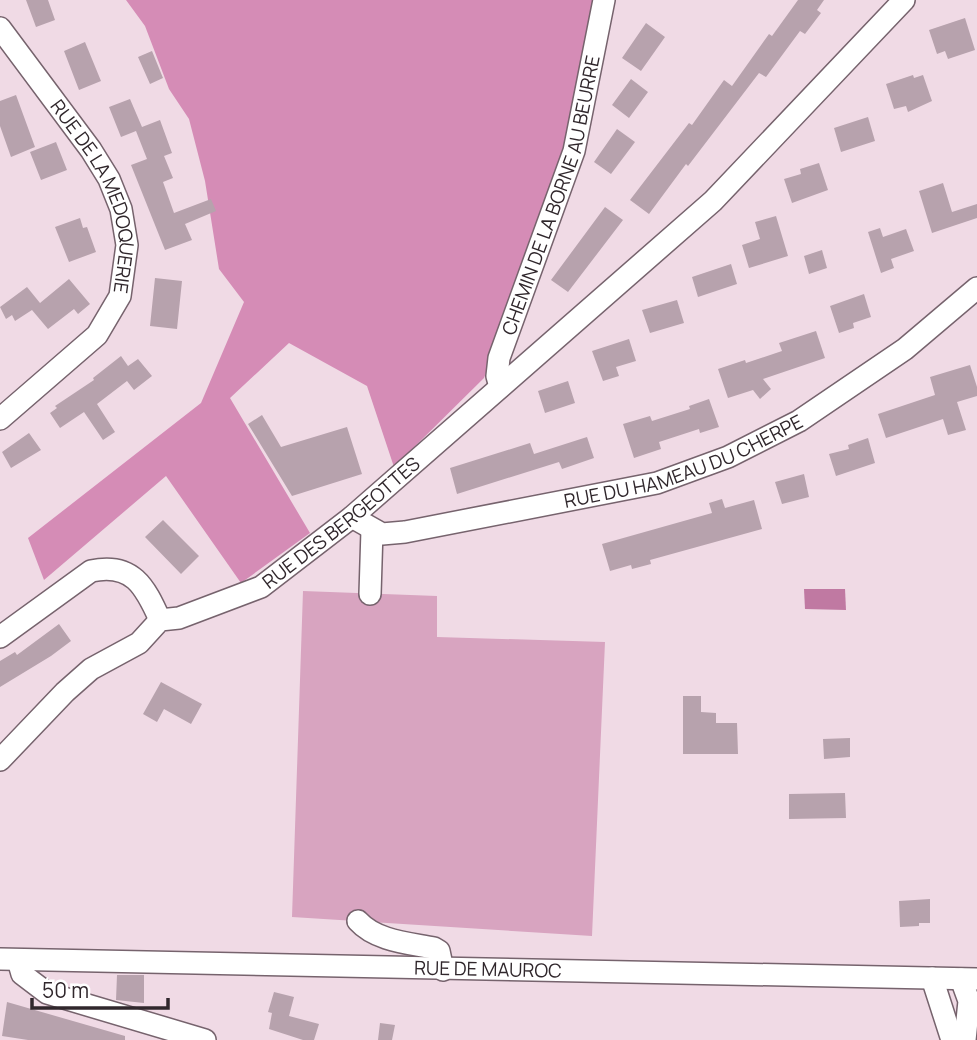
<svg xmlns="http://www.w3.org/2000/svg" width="977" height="1040" font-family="Manrope,sans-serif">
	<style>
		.green { fill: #d8a4c0 }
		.forest { fill: #d58cb6 }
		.water { fill: #c079a2 }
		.building { fill: #b7a2ad }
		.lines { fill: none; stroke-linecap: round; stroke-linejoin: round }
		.minor-casing { stroke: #76636d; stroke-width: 24 }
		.minor { stroke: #fff; stroke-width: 21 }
		.labels { text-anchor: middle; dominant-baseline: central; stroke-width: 5; stroke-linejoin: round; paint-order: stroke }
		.street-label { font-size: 19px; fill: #30272c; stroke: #fff }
	</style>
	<rect width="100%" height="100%" fill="#f0dae5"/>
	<!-- green -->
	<path class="green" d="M303,591L437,596V637L605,642L592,936L292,917Z"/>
	<!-- forest -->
	<path class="forest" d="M126,0H604L574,151L484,378L394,467L367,386L289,343L230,398L310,533L241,583L166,476L44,580L28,538L201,403L244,302L219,269L205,181L189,119L169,89L145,26Z"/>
	<!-- water -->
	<path class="water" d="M804,589H845L846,610L805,609Z"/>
	<!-- building -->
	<path class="building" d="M26,0H48L55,20L36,27Z
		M798,0H824L817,10L821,13L805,34L800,31L766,77L759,73L688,166L686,164L649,214L630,200L689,123L692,125L724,80L732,86L769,34L772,36Z
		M965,18L975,50L948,59L945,51L937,54L929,30Z
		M646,23L665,37L641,71L622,58Z
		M85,42L101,81L79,90L64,51Z
		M152,51L163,78L150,84L138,57Z
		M913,75L914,78L923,75L932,101L908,112L906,106L894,109L886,84Z
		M631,79L648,92L629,118L612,105Z
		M16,95L35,147L11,157L0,126V101Z
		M130,99L142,127L160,120L172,153L164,156L173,178L163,182L174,213L211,199L216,211L185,224L192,240L165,250L131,165L147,159L136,131L121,137L109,107Z
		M868,117L875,141L841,152L834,128Z
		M617,129L635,142L611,174L594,162Z
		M56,142L67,170L41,180L30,152Z
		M819,163L828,190L792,203L784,179L801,174L800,169Z
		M943,183L952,212L977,204V218L932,233L919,191Z
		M605,207L623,220L568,292L551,280Z
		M776,216L788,256L749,268L742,245L760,239L755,222Z
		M80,218L83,228L87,227L96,252L69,262L55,227Z
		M880,228L883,237L906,229L914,251L891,259L894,268L881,273L868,232Z
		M822,250L827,268L809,274L804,256Z
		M731,264L737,284L698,297L692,277Z
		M155,278L182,281L177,329L150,326Z
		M69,279L90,304L78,314L74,309L48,329L32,310L15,321L12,315L6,319L0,307L27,287L40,303Z
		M864,294L871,317L853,323L854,328L839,333L830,306Z
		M677,300L684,323L650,333L642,310Z
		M816,331L825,358L763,379L771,389L760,399L753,390L728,398L718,369L745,360L746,363L782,351L779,343Z
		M629,339L636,361L616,367L619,376L603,381L592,351Z
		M121,356L128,366L138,359L152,376L134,390L127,381L97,404L115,432L103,440L84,412L60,428L50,413L57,408L55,406L94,380L93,378Z
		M970,365L977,387V396L957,402L966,430L948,435L943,419L886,438L878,414L935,395L930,377Z
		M568,381L575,403L545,413L538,391Z
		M709,399L719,427L700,433L699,429L659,442L661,449L634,458L623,424L650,416L652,421L690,409L689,406Z
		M262,415L281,447L347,427L362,474L292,496L248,424Z
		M29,433L41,450L11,468L2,452Z
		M587,437L594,458L562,469L559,462L457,494L450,468L530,443L534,454Z
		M868,438L875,463L836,476L829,454L849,449L848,445Z
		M804,474L809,497L782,504L775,482Z
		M722,499L725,508L754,500L762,529L650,560L651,564L632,569L631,565L610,571L602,544L712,513L709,503Z
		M163,520L199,556L181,574L145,537Z
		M59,624L71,641L51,656L0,687V661L15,652L17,655Z
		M161,682L202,704L191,724L164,709L157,722L143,714Z
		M683,696H701V712L716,713V723H737L738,754H683Z
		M850,738V757L824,759L823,739Z
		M845,793L846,818L789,819V794Z
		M930,899V923H919V926L900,927L899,901Z
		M117,975H144V1003L116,1000Z
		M274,992L294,997L289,1016L319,1024L314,1040H303L269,1029L272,1013L268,1012Z
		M7,1002L125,1036V1040H28L2,1036Z
		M380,1023L395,1025L392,1040H378Z"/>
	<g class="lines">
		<!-- minor casing -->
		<g class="minor-casing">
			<g id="minor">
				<path id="s1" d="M0,28L91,150L109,179L121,209L127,245L120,296L97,335L0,419"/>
				<path id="s2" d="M500,387L497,376L499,358L574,151L604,0"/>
				<path id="s3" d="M352,517L382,534L405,532L657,483L728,457L799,421L905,349L977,288"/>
				<path d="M370,594L372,530"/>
				<path d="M0,637L91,571C132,562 145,586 160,620"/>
				<path id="s4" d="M0,760L65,692L91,669L139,643L160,620L179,618L261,587L352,517L713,201L904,0"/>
				<path d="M358,921C376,941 409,943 434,948L439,951L443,970"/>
				<path id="s5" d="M0,959L977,979"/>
				<path d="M18,960L22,974L47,993L205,1040"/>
				<path d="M932,978L952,1040"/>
				<path d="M961,979L969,1001L965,1040"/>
			</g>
		</g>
		<!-- minor -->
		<use href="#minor" class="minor"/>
	</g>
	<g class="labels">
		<!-- street labels -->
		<g class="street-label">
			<text stroke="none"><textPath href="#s2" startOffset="201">CHEMIN DE LA BORNE AU BEURRE</textPath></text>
			<text stroke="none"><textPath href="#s1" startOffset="198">RUE DE LA MEDOQUERIE</textPath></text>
			<text stroke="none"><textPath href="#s3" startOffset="346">RUE DU HAMEAU DU CHERPE</textPath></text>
			<text stroke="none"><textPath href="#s4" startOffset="424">RUE DES BERGEOTTES</textPath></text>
			<text stroke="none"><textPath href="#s5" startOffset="488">RUE DE MAUROC</textPath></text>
		</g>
	</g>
	<!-- scale -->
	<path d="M32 998v10h136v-10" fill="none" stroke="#30272c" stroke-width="3.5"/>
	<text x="42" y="998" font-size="21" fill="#30272c" stroke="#ffffff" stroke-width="5" paint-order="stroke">50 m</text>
</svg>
